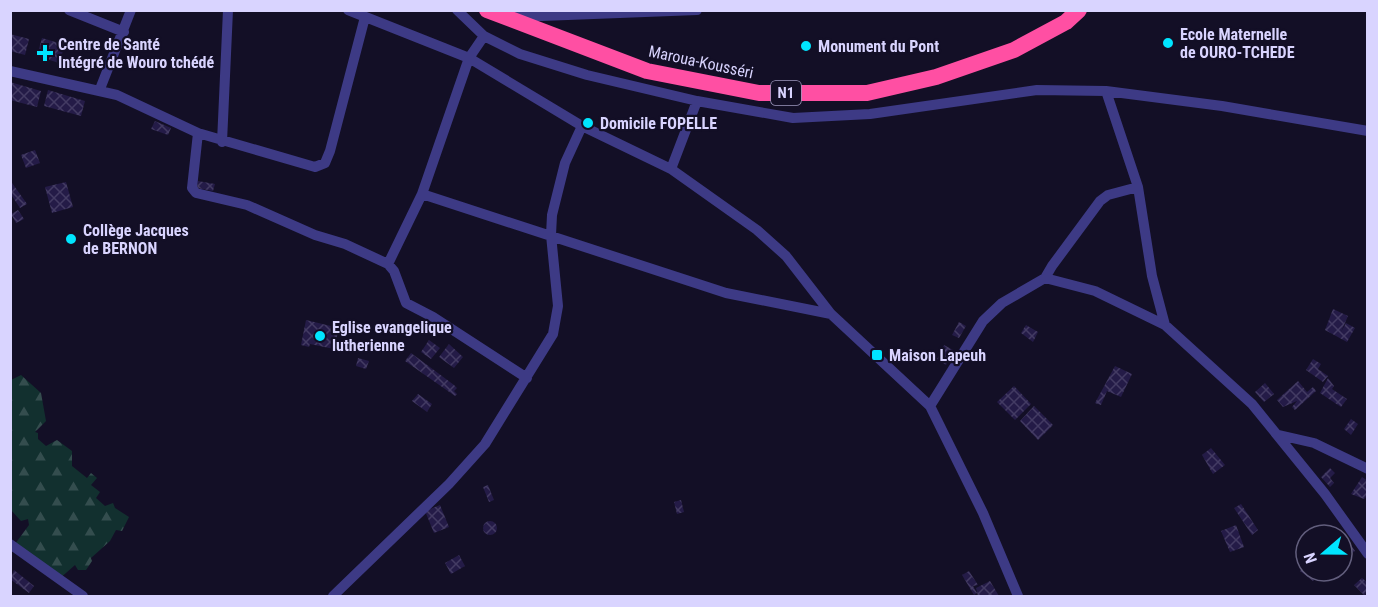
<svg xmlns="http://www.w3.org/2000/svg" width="1378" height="607" font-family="'Roboto Condensed',sans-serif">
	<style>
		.forest { fill: url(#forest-firs) }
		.building { fill: url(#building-cross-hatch) }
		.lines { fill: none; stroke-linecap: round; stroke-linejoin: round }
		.minor { stroke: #3d3a85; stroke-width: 10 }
		.highway { stroke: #ff4fa3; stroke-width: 16 }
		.poi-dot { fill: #00e5ff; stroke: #130f26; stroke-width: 2 }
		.labels { text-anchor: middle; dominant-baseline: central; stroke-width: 4.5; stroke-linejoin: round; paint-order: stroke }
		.shield { fill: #130f26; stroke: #9e99be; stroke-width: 1.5 }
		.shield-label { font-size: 15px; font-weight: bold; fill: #d9d4ff }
		.poi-label { font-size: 16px; font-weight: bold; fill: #d9d4ff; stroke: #130f26; text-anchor: start }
		.street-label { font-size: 16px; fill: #d9d4ff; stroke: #130f26 }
	</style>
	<defs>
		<pattern id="forest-firs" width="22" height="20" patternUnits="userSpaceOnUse" patternTransform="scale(1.5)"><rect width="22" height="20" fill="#12302f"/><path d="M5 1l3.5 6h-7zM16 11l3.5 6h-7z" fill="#344d4e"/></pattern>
		<pattern id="building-cross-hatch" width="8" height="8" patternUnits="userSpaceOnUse" patternTransform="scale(1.5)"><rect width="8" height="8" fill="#241b47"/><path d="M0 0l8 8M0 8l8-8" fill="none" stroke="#433b63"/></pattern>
	</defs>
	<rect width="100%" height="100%" fill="#130f26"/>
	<!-- forest -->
	<path class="forest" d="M21,375L41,393L46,421L35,432L38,433V439L46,446L57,440L72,451V466L87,478L91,473L97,478L91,485L100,492L96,498L105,506L113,503L115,508L129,517L122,531L116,530L110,541L91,558L92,561L86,570H78L75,565L58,580L15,544L29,525L28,519L21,521L11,510V380Z"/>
	<!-- building -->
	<path class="building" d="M10,34L29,39L25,55L10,51Z
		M42,38L65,45L59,63L37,56Z
		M10,82L41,91L37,107L10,100Z
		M48,90L85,101L81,116L44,106Z
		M155,121L171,128L168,135L151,129Z
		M35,150L40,163L26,168L21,155Z
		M10,180L27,204L20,208L10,193Z
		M198,181L215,184L213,191L197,188Z
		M66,182L73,207L52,213L45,187Z
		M18,210L24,219L16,223L11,214Z
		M1333,309L1348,316L1341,332L1346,323L1355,328L1347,342L1325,330Z
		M306,320L339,328L334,349L310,344L309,347L301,345Z
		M959,322L966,326L959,338L952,335Z
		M1026,325L1038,332L1033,342L1021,333Z
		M429,340L440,348L431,359L421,352Z
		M449,344L463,357L454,368L439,357Z
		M944,345L953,350L946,365L937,359Z
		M411,353L454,385L457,388L454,391L457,394L455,396L405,361Z
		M358,358L369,361L366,369L356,366Z
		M1313,359L1321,364L1318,369L1328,376L1323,382L1306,370Z
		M1115,366L1132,374L1121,397L1107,391L1101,405L1095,403Z
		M1328,378L1334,386L1332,389L1347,399L1341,407L1320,393Z
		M1298,381L1307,392L1313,387L1316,391L1295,410L1292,407L1297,401L1283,407L1277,400Z
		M1265,383L1274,394L1264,402L1255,392Z
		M1014,386L1031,404L1015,420L997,402Z
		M418,394L432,404L427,412L412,401Z
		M1034,406L1053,425L1038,440L1020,421Z
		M1351,419L1358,424L1351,435L1344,429Z
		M1211,448L1225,465L1213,474L1202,455Z
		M1330,468L1335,473L1330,478L1334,483L1330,487L1321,477Z
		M1362,477L1368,481V495L1364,499L1351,494Z
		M488,485L494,500L489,502L483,487Z
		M681,500L684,512L677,514L674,502Z
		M1241,504L1258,530L1252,535L1234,508Z
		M440,505L449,527L434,533L425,511Z
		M483 528a7 7 0 1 1 14 0a7 7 0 1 1-14 0Z
		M1236,525L1244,547L1230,552L1221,531Z
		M1347,539L1355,551L1342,560V542Z
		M459,555L465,566L451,574L445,563Z
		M1306,564V571H1322L1313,581L1300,571Z
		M14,570L34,586L29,593L10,579Z
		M969,571L978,585L973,586L977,593L974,595L962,575Z
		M1362,578L1368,583L1365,596L1354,585Z
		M990,581L999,596H978L976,588Z"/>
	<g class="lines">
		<!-- minor -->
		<path class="minor" d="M69,10L124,32
			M348,10L469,58L422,194L388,264
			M457,10L484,36L520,54L587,75L697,101L793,118L870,114L1037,90L1106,91L1222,106L1368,131
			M516,17L697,10
			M484,36L469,58L582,126L671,169L757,230L786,256L831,314L930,406L983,513L1018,596
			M10,71L117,95L198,133L315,167L325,163L330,151L365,17
			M100,89L131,10
			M1106,91L1138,187L1152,276L1165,325L1252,404L1325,494L1368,554
			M198,133L192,188L196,193L247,205L315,235L345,244L388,264L394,271L406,303L433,317L527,378
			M222,142L228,10
			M671,169L697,101
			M422,194L726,293L831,314
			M1045,278L1095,291L1165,325
			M930,406L983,321L1002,303L1045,278L1052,266L1100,201L1108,195L1138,187
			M1279,435L1314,443L1368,469
			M10,544L83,596
			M333,596L449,484L485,444L553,334L558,306L551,235L552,215L565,163L582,126"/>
		<!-- highway -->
		<path class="highway" d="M487,10L647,71L759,93H867L936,77L1014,50L1066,22L1079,10"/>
	</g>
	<!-- markers -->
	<g class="poi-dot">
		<circle cx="1168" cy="43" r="6"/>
		<circle cx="806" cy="46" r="6"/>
		<path d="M42 44h6v6h6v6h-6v6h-6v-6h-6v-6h6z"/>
		<circle cx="588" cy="123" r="6"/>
		<circle cx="71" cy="239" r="6"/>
		<circle cx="320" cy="336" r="6"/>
		<rect x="871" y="349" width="12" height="12" rx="3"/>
	</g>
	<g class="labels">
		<!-- shield labels -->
		<rect class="shield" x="771" y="81" width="30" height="24" rx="4.5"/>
		<g class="shield-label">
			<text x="786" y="93">N1</text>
		</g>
		<!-- poi labels -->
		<g class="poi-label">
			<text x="1180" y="34">Ecole Maternelle<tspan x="1180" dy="18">de OURO-TCHEDE</tspan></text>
			<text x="58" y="44">Centre de Santé<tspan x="58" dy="18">Intégré de Wouro tchédé</tspan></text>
			<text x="818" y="46">Monument du Pont</text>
			<text x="600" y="123">Domicile FOPELLE</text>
			<text x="83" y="230">Collège Jacques<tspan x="83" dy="18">de BERNON</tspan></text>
			<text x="332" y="327">Eglise evangelique<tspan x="332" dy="18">lutherienne</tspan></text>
			<text x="889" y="355">Maison Lapeuh</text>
		</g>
		<!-- street labels -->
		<g class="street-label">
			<text transform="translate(701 62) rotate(12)">Maroua-Kousséri</text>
		</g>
	</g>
	<!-- border -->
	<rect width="1378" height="607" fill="none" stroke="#d9d4ff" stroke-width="24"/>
	<!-- north arrow -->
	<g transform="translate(1324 553) rotate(250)"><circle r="28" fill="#130f26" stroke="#625e7d" stroke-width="1.5"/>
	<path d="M0-4.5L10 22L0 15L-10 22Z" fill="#00e5ff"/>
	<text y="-9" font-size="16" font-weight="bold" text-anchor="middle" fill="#d9d4ff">N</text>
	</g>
</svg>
